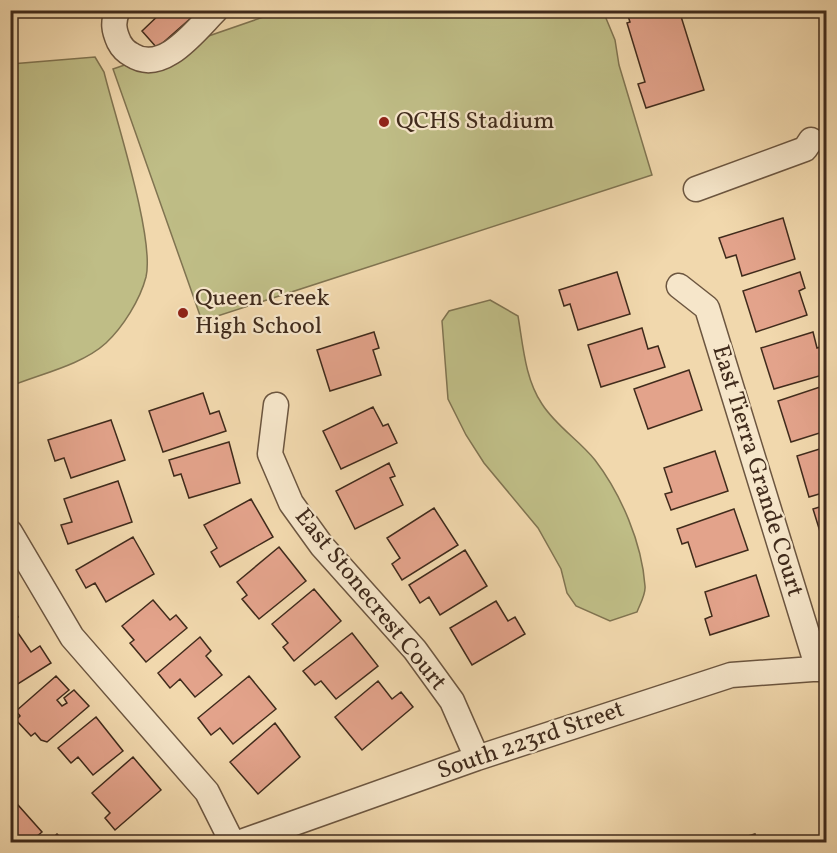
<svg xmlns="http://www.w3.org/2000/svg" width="837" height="853" font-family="Vollkorn,serif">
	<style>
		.green { fill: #bfbd86; stroke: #807451; stroke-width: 1.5 }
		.building { fill: #e3a38b; stroke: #402b1c; stroke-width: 1.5 }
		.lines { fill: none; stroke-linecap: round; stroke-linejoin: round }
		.minor-casing { stroke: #6c5640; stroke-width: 27 }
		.minor { stroke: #f6e6ca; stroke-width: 24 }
		.poi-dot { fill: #8f2418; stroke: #f6e6ca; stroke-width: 2 }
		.labels { text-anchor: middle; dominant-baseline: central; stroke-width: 4.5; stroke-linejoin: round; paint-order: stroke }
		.poi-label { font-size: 24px; fill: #402b1c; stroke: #f6e6ca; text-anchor: start }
		.street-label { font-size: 24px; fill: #402b1c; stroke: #f6e6ca }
	</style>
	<rect width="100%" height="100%" fill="#f1d8ad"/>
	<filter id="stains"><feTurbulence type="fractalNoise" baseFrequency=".00333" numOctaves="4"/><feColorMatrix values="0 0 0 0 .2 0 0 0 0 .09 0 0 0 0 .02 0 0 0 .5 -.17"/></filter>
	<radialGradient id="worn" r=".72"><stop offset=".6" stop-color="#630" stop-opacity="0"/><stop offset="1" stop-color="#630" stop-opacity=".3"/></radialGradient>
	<!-- green -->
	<path class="green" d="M281,11H603L615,40L619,65L652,175L202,321L113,69Z
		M95,57L104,72C115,117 155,238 146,277C140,300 123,327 106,343C82,365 40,374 11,386V64Z
		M490,300L518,316C523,345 525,379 542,404C556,426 579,440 595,460C621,494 642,543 645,586C646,594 640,604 637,612L610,621L576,606L567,593L561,569L538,528L484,463L466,435L448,399L442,321L449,311Z"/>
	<!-- building -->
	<path class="building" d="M164,10H200L157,48L142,31Z
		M626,10H679L704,90L646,108L638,84L645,82L627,23L630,22Z
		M783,218L795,259L742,276L736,255L726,258L719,238Z
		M617,272L630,314L578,330L570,304L564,306L559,290Z
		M800,272L805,288L799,291L807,315L756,332L743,291Z
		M642,328L648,349L658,346L665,367L601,387L588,345Z
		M374,332L379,348L373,350L381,375L330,391L317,350Z
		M813,332L817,348L823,346L826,374L774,389L761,348Z
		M689,370L702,410L648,429L634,389Z
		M826,385V431L791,442L778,401Z
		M203,393L210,414L219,411L226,431L163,452L149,411Z
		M373,407L383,426L388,424L397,443L341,469L323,431Z
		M111,420L125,460L71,478L64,458L55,461L48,440Z
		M229,442L240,483L189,498L181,474L174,476L169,460Z
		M826,447V492L809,497L797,456Z
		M715,451L728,491L671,510L665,494L672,492L664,468Z
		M389,463L395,476L390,478L403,505L355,529L336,491Z
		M118,481L132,522L68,544L61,525L72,522L64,499Z
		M251,499L273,537L220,567L211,552L217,548L204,525Z
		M826,505V551L813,509Z
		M434,508L458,545L402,580L392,564L400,558L387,538Z
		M734,509L748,550L696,567L688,542L682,544L677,529Z
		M133,537L154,574L106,602L95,583L86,588L76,570Z
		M279,547L306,581L259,619L242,599L247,595L237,582Z
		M465,550L487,586L440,615L429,597L420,603L409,585Z
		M756,575L769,616L710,635L705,619L712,616L705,592Z
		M314,589L341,621L294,661L283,647L288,643L272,624Z
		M153,600L170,620L176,615L187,628L146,662L130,643L134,640L122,626Z
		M496,601L508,621L515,617L525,634L472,665L450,628Z
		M10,603L18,617L10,621Z
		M18,633L31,652L40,646L51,663L10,689V638Z
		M352,633L378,666L336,699L321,681L315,685L303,671Z
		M200,637L211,651L206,656L222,675L195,697L180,679L170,688L158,673Z
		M56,676L69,690L57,700L62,706L67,703L64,698L74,690L89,706L47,742L41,740L35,733L31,736L16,720L20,716L16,711Z
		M249,676L276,709L233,744L220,728L211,735L198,718Z
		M378,681L392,699L401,692L413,707L362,750L335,717Z
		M96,717L123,751L93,775L78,757L71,763L58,748Z
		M275,723L300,757L258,794L230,762Z
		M133,757L161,790L115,830L105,818L110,813L92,793Z
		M10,796L42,832L30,842H10Z
		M57,834L65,842H48Z
		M755,834L758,842H728Z"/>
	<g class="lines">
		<!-- minor casing -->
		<g class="minor-casing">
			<path id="minor" d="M118,10C112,22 114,31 119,42C122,48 126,52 132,55C163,75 196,30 216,10
				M696,189L805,149L811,140
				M679,286L707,308L818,669
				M276,405L270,454L291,503L322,546L415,650L452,701L477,758
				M10,532L72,637L207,792L232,842
				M241,842L477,758L731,675L826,668"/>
		</g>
		<!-- minor -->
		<use href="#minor" class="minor"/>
	</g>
	<!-- markers -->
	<g class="poi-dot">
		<circle cx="384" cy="122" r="6"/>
		<circle cx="183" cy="313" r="6"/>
	</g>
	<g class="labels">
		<!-- poi labels -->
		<g class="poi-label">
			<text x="396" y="122">QCHS Stadium</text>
			<text x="195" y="299">Queen Creek<tspan x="195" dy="28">High School</tspan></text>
		</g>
		<!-- street labels -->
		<g class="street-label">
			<text transform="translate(757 471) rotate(73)">East Tierra Grande Court</text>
			<text transform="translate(370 600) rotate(51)">East Stonecrest Court</text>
			<text transform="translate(531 741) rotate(-19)">South 223rd Street</text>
		</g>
	</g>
	<!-- margin -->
	<rect width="837" height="853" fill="none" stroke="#f1d8ad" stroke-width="36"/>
	<rect x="12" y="12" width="813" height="829" fill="none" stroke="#402b1c" stroke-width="3"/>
	<rect x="18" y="18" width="801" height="817" fill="none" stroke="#402b1c" stroke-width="1.5"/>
	<rect width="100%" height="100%" filter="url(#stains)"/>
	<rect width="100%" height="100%" fill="url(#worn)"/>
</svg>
